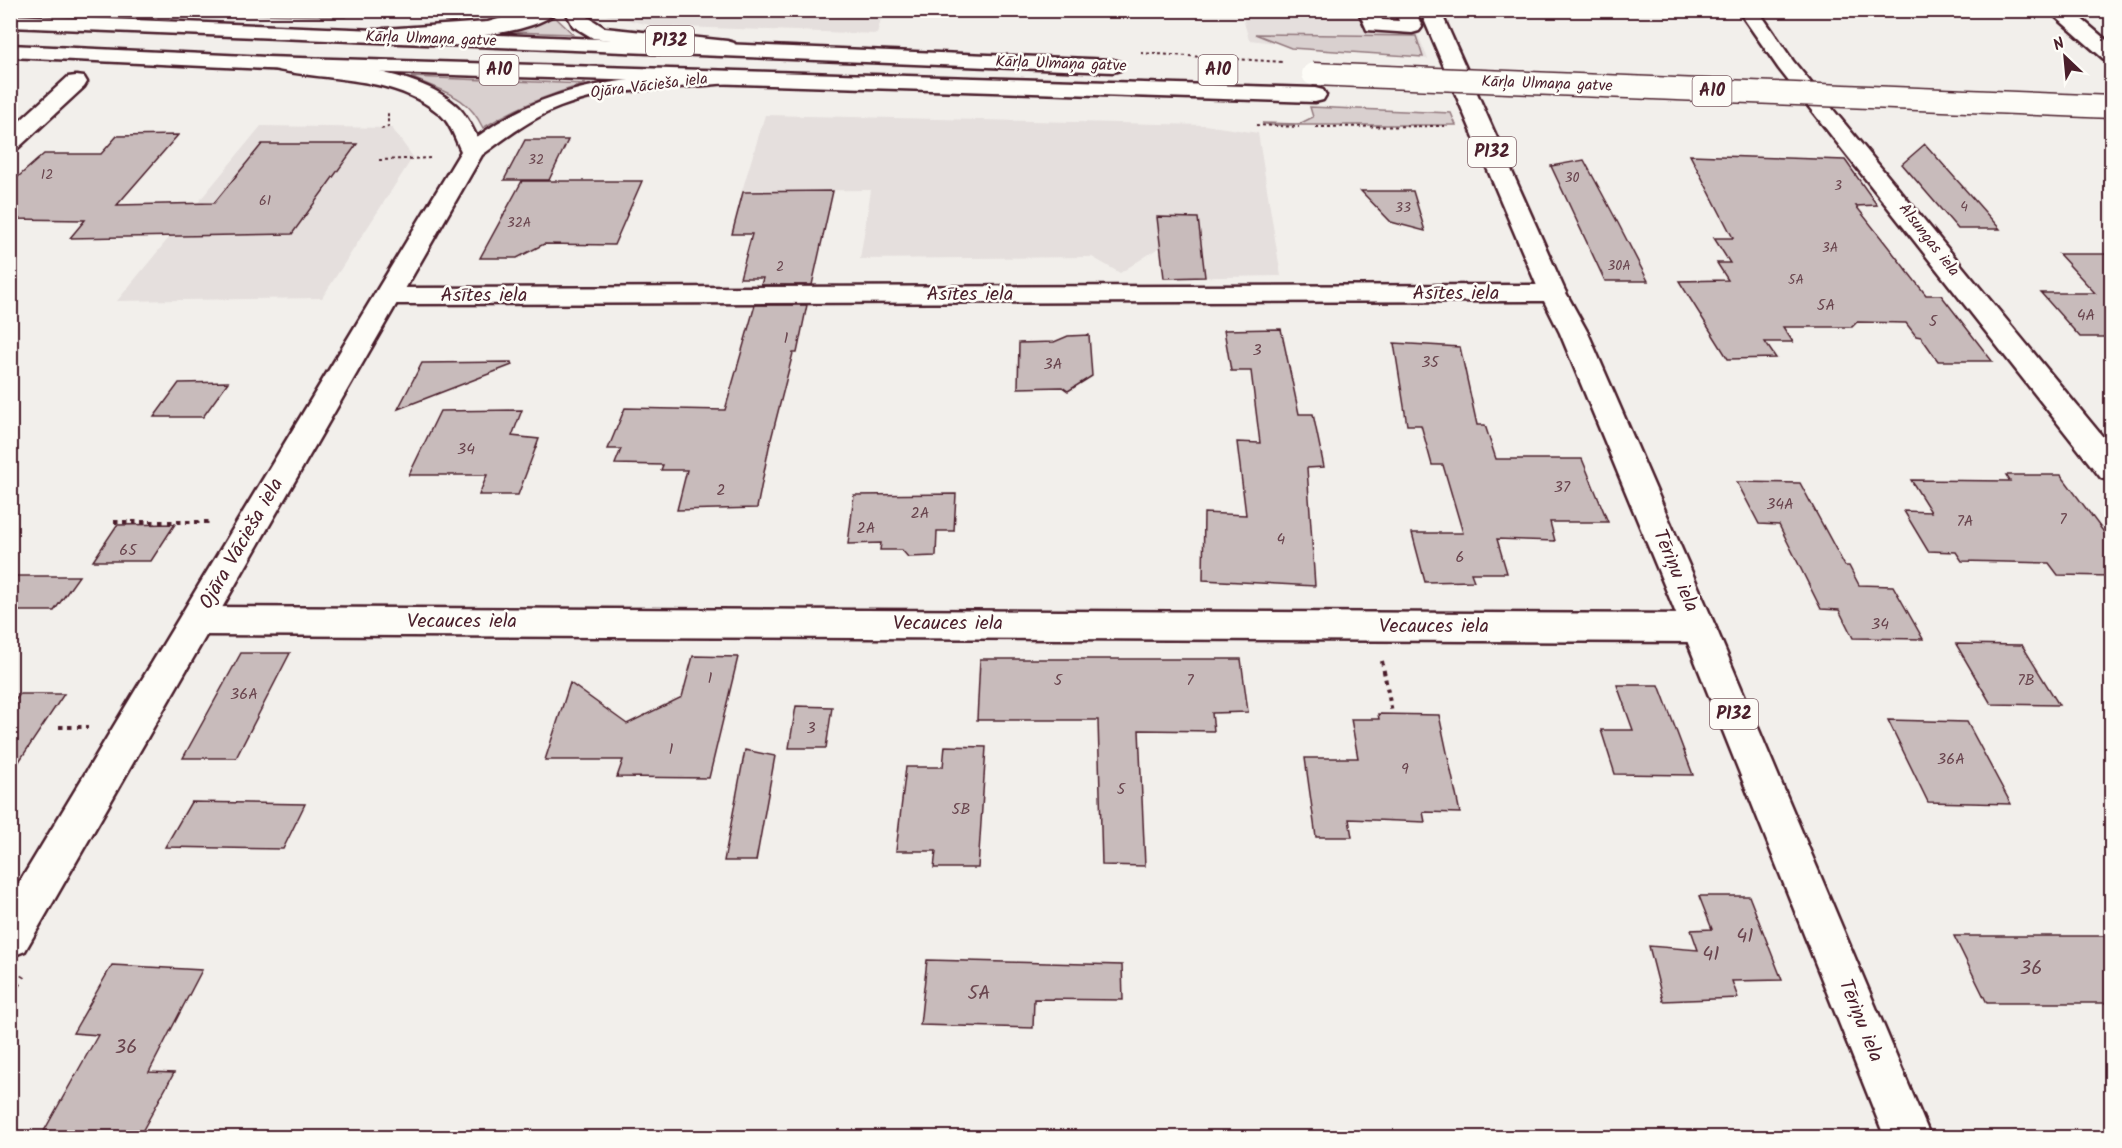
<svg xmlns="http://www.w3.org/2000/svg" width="2122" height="1148" font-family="Kalam,sans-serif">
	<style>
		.built { fill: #e5dfdd }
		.green { fill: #d9d0cf; stroke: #92787d; stroke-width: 1.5 }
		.building { fill: #c8bbbb; stroke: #4a1f2b; stroke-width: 1.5 }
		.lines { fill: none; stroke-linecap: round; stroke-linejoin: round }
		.pedestrian-casing { stroke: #4a1f2b; stroke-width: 5 }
		.minor-casing { stroke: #4a1f2b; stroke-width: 5 }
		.secondary-casing { stroke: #4a1f2b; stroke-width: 5 }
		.primary-casing { stroke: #4a1f2b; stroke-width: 5 }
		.trunk-casing { stroke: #4a1f2b; stroke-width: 5 }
		.path-far2 { stroke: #4a1f2b; stroke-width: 2; stroke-dasharray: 3 3; stroke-linecap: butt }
		.path-far1 { stroke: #4a1f2b; stroke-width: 4; stroke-dasharray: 4.5 4.5; stroke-linecap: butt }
		.path { stroke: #4a1f2b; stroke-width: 4.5; stroke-dasharray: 6 6; stroke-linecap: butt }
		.pedestrian { fill: #fdfcf7; fill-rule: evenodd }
		.minor { fill: #fdfcf7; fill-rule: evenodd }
		.secondary { fill: #fdfcf7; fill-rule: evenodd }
		.primary { fill: #fdfcf7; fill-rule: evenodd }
		.trunk { fill: #fdfcf7; fill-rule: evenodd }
		.trunk-bridge-casing { stroke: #4a1f2b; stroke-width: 25; stroke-linecap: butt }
		.trunk-bridge { stroke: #fdfcf7; stroke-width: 22 }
		.labels { text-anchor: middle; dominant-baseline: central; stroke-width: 5; stroke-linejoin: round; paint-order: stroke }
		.far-number-label { font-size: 14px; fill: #6a464f }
		.far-street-label { font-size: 16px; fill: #4a1f2b; stroke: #fdfcf7 }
		.number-label { font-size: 16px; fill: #6a464f }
		.shield { fill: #fdfcf7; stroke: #806168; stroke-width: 1.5 }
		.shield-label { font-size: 18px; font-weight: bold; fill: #4a1f2b }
		.street-label { font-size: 20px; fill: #4a1f2b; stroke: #fdfcf7 }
		.near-number-label { font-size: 20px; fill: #6a464f }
	</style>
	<rect width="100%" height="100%" fill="#f2efeb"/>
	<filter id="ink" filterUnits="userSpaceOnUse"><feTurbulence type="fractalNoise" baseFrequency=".0167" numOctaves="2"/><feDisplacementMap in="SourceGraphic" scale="12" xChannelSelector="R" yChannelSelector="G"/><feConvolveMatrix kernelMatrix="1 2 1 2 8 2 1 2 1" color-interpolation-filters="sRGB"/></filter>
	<g filter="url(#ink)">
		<!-- built -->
		<path class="built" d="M608,11V10L883,11L877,34L654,26L606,15Z
			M1241,11H1408L1428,59L1249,40Z
			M765,115L1205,125L1258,133L1281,276L1164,278L1160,247L1120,273L1092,257L860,259L871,190L742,191Z
			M261,126L392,128L413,157L322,298L117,301Z"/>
		<!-- green -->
		<path class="green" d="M159,11H352L345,17Z
			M555,17L573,34L510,32Z
			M1255,34L1416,36L1423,57L1291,48Z
			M411,77L585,84C548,95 516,107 483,128C466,93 443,93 411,77Z
			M1310,107L1451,113L1456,125H1270L1262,123L1299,124L1313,117Z"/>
		<!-- building -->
		<path class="building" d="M178,135L117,205L214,203L262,144H357L292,234L70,238L85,220L10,219V184L44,154H101L117,136Z
			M525,140H568L549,180H504Z
			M1925,144L2000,229H1958L1902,164Z
			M1690,155L1845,160L1877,205L1856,206L1926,295H1941L1992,361H1938L1921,337L1916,336L1906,323L1857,322L1852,327H1783L1793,342H1765L1776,358L1728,359L1679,281L1728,280L1717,263H1730L1714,238H1733Z
			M1584,160L1618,223L1648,281H1605L1551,166Z
			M522,181H642L614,245L544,244L517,258H480Z
			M833,191L812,285H761L763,278H740L752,234H732L743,192Z
			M1361,191H1413L1425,231L1391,222Z
			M1157,217L1198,218L1205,277L1164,278Z
			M2059,254H2112V337H2080L2041,293H2095Z
			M755,305H807L797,353H793L769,447L757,508L677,510L687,470H661L663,465L615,464L621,449H608L625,408L725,410Z
			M1281,329L1299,414H1313L1324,467L1307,468L1315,586L1203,580L1204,513L1246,515L1237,442L1260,443L1251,371H1231L1224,330Z
			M1089,335L1092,376L1068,391L1062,387L1018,388L1019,343L1054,342L1068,336Z
			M1394,343L1460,347L1477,425H1485L1496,459H1582L1608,522H1550L1555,541L1497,539L1507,573H1471L1474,581L1425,582L1412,533H1463L1443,465H1432L1421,425H1407Z
			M511,362L512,365L398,409L422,363Z
			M228,382L203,417H154L179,383Z
			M522,410L512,436L539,439L518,495H479L487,475H409L440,411Z
			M2006,475H2061L2112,543V576L2058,575L2049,563L1962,561L1956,552L1928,551L1904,511L1931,512L1911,480L2010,481Z
			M1737,482L1800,483L1845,566H1849L1859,585L1893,586L1923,639L1853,638L1839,610L1821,609L1779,525L1759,524Z
			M956,494L954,531H937L936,556L908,557L902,550H880L881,543L848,544L854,495Z
			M175,524L151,561H93L117,525Z
			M10,576H79L54,611H10Z
			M1956,644L2022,645L2059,705L1991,704Z
			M241,653H290L236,758H183Z
			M693,656L738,657L709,778L617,777L623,760H545L570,683L627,724L682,697Z
			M980,659H1241L1248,712L1212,713L1214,731L1139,730L1145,866L1102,865L1098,720H977Z
			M1617,685H1659L1693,775L1615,774L1601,730H1633Z
			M20,694H64L10,775V707Z
			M796,706L832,707L826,748H789Z
			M1378,714L1439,715L1460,813L1423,812L1425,822L1349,819L1352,837H1316L1305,758H1358L1351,719H1379Z
			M1888,720L1967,722L2011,804L1928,802Z
			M945,746L986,747L978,868H934L936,851H896L906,767H943Z
			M745,750L775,756L756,861H724Z
			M191,802L305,804L283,849L165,847Z
			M1699,896H1749L1782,980L1732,981L1738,998L1663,1001L1649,946L1698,950L1691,930L1712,929Z
			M1954,936H2112V1003H1987Z
			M927,960L1122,965L1123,1000L1034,999L1033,1028L920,1025Z
			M112,965L202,970L149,1072L174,1073L139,1137H72L75,1132L44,1131L98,1035L73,1033Z"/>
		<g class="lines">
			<!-- pedestrian casing -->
			<g class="pedestrian-casing">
				<path id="pedestrian" d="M1358,10H1378L1382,20L1399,21L1395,10H1415L1422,27L1419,31L1412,33L1367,30Z"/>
			</g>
			<!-- minor casing -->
			<g class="minor-casing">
				<path id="minor" d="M1738,10H1758L1793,61L2112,448V481L2101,478L1779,69Z
					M2048,10H2071L2112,45V62L2105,60Z
					M76,76L84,77L87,82L84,87L18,148L10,150V130L68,77Z
					M1553,285L1562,287L1566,293L1562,299L1553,301L387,304L378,302L374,296L378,290L387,288Z
					M196,607L1699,614L1711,618L1716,628L1711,638L1699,642L196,635L184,631L179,621L184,611Z"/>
			</g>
			<!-- secondary casing -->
			<g class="secondary-casing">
				<path id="secondary" d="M277,58C331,65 416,68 457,106C466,114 472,127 477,137C558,77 633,80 728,71L736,72L739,77L736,82L728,83C673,89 612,87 560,107C531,118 507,137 482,155L25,951L10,957V898L461,151C455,139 451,124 441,115C395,74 325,82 270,68L266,64L270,60Z"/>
			</g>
			<!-- primary casing -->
			<g class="primary-casing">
				<path id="primary" d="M530,10H557C536,39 419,40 384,41L377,39L374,35L377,31L384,29L488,22Z
					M565,10H585L588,17L605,28L727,41L734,43L737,47L734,51L727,53L593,38L573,26Z
					M1420,10H1440L1566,293L1588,333L1716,628L1931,1138H1885L1682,628L1560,333L1540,293Z"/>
			</g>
			<!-- trunk casing -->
			<g class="trunk-casing">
				<path id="trunk" d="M10,15L1113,60L1120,62L1124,66L1120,70L1113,72L10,27Z
					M10,45L266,57L1315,88L1323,90L1326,95L1323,100L1315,102L266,69L10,57Z"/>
			</g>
			<!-- path-far2 -->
			<path class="path-far2" d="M1141,53L1283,62
				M1256,125L1299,127
				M1316,127L1446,126
				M381,129L388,127V112
				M379,160L432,158"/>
			<!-- path-far1 -->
			<path class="path-far1" d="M114,522H213
				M1382,661L1392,713
				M59,727H88"/>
			<!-- path -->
			<path class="path" d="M10,998L23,976"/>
			<!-- pedestrian -->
			<use href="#pedestrian" class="pedestrian"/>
			<!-- minor -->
			<use href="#minor" class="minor"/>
			<!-- secondary -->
			<use href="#secondary" class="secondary"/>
			<!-- primary -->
			<use href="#primary" class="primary"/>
			<!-- trunk -->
			<use href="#trunk" class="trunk"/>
			<!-- trunk-bridge casing -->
			<g class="trunk-bridge-casing">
				<path id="trunk-bridge" d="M1313,74L2112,107"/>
			</g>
			<!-- trunk-bridge -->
			<use href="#trunk-bridge" class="trunk-bridge"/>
		</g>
	</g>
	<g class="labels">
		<!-- far-number labels -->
		<g class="far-number-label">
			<text x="536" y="160">32</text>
			<text x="47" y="175">12</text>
			<text x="1572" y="178">30</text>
			<text x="1838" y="186">3</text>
			<text x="265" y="201">61</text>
			<text x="1964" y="207">4</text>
			<text x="1403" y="208">33</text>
			<text x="519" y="223">32A</text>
			<text x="1830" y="248">3A</text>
			<text x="1619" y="266">30A</text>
			<text x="780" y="267">2</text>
			<text x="1796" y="280">5A</text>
		</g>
		<!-- far-street labels -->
		<g class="far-street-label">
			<text transform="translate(431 39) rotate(2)">Kārļa Ulmaņa gatve</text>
			<text transform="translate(1061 64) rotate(2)">Kārļa Ulmaņa gatve</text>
			<text transform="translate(1547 84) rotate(2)">Kārļa Ulmaņa gatve</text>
			<text transform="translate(649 86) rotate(-7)">Ojāra Vācieša iela</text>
			<text transform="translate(1929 240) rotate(52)">Alsungas iela</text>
		</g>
		<!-- number labels -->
		<g class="number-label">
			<text x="1826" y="305">5A</text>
			<text x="2086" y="315">4A</text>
			<text x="1933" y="321">5</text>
			<text x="786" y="338">1</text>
			<text x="1257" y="350">3</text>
			<text x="1430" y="362">35</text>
			<text x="1053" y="364">3A</text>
			<text x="466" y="449">34</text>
			<text x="1562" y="487">37</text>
			<text x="721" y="490">2</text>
			<text x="1780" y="504">34A</text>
			<text x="920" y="513">2A</text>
			<text x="2063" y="519">7</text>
			<text x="1965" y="521">7A</text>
			<text x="866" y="528">2A</text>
			<text x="1281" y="539">4</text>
			<text x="128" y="550">65</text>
			<text x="1460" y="557">6</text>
			<text x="1880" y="624">34</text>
			<text x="710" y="678">1</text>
			<text x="1058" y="680">5</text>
			<text x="1190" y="680">7</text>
			<text x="2026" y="680">7B</text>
			<text x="244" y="694">36A</text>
			<text x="811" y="728">3</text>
			<text x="671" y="749">1</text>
			<text x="1951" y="759">36A</text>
			<text x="1405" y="769">9</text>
			<text x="1121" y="789">5</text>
			<text x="961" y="809">5B</text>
		</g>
		<!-- shield labels -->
		<g class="shield">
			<rect x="646" y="26" width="48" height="30" rx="4.5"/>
			<rect x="479.5" y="55" width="39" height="30" rx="4.5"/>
			<rect x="1198.5" y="55" width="39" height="30" rx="4.5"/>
			<rect x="1692.5" y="76" width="39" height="30" rx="4.5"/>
			<rect x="1468" y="137" width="48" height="30" rx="4.5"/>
			<rect x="1710" y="699" width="48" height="30" rx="4.5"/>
		</g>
		<g class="shield-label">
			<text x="670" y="41">P132</text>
			<text x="499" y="70">A10</text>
			<text x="1218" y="70">A10</text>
			<text x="1712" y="91">A10</text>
			<text x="1492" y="152">P132</text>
			<text x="1734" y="714">P132</text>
		</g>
		<!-- street labels -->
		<g class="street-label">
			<text x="1456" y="294">Asītes iela</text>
			<text x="970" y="295">Asītes iela</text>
			<text x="484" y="296">Asītes iela</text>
			<text transform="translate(242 544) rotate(-60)">Ojāra Vācieša iela</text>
			<text transform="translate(1675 571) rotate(67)">Tēriņu iela</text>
			<text x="462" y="622">Vecauces iela</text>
			<text x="948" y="624">Vecauces iela</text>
			<text x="1434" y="627">Vecauces iela</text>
			<text transform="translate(1860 1021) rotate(68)">Tēriņu iela</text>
		</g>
		<!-- near-number labels -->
		<g class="near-number-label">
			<text x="1745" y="937">41</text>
			<text x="1711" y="955">41</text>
			<text x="2031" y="969">36</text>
			<text x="979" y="994">5A</text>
			<text x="126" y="1048">36</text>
		</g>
	</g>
	<!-- margin -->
	<rect width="2122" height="1148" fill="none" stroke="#fdfcf7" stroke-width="36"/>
	<rect x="18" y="18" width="2086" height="1112" fill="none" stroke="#4a1f2b" stroke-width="2" filter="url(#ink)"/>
	<!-- north arrow -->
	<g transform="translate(2065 57) rotate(334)" stroke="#fdfcf7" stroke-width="4.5" paint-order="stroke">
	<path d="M0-4.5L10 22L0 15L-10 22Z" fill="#4a1f2b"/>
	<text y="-9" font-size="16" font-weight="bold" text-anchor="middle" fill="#4a1f2b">N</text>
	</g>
</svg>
